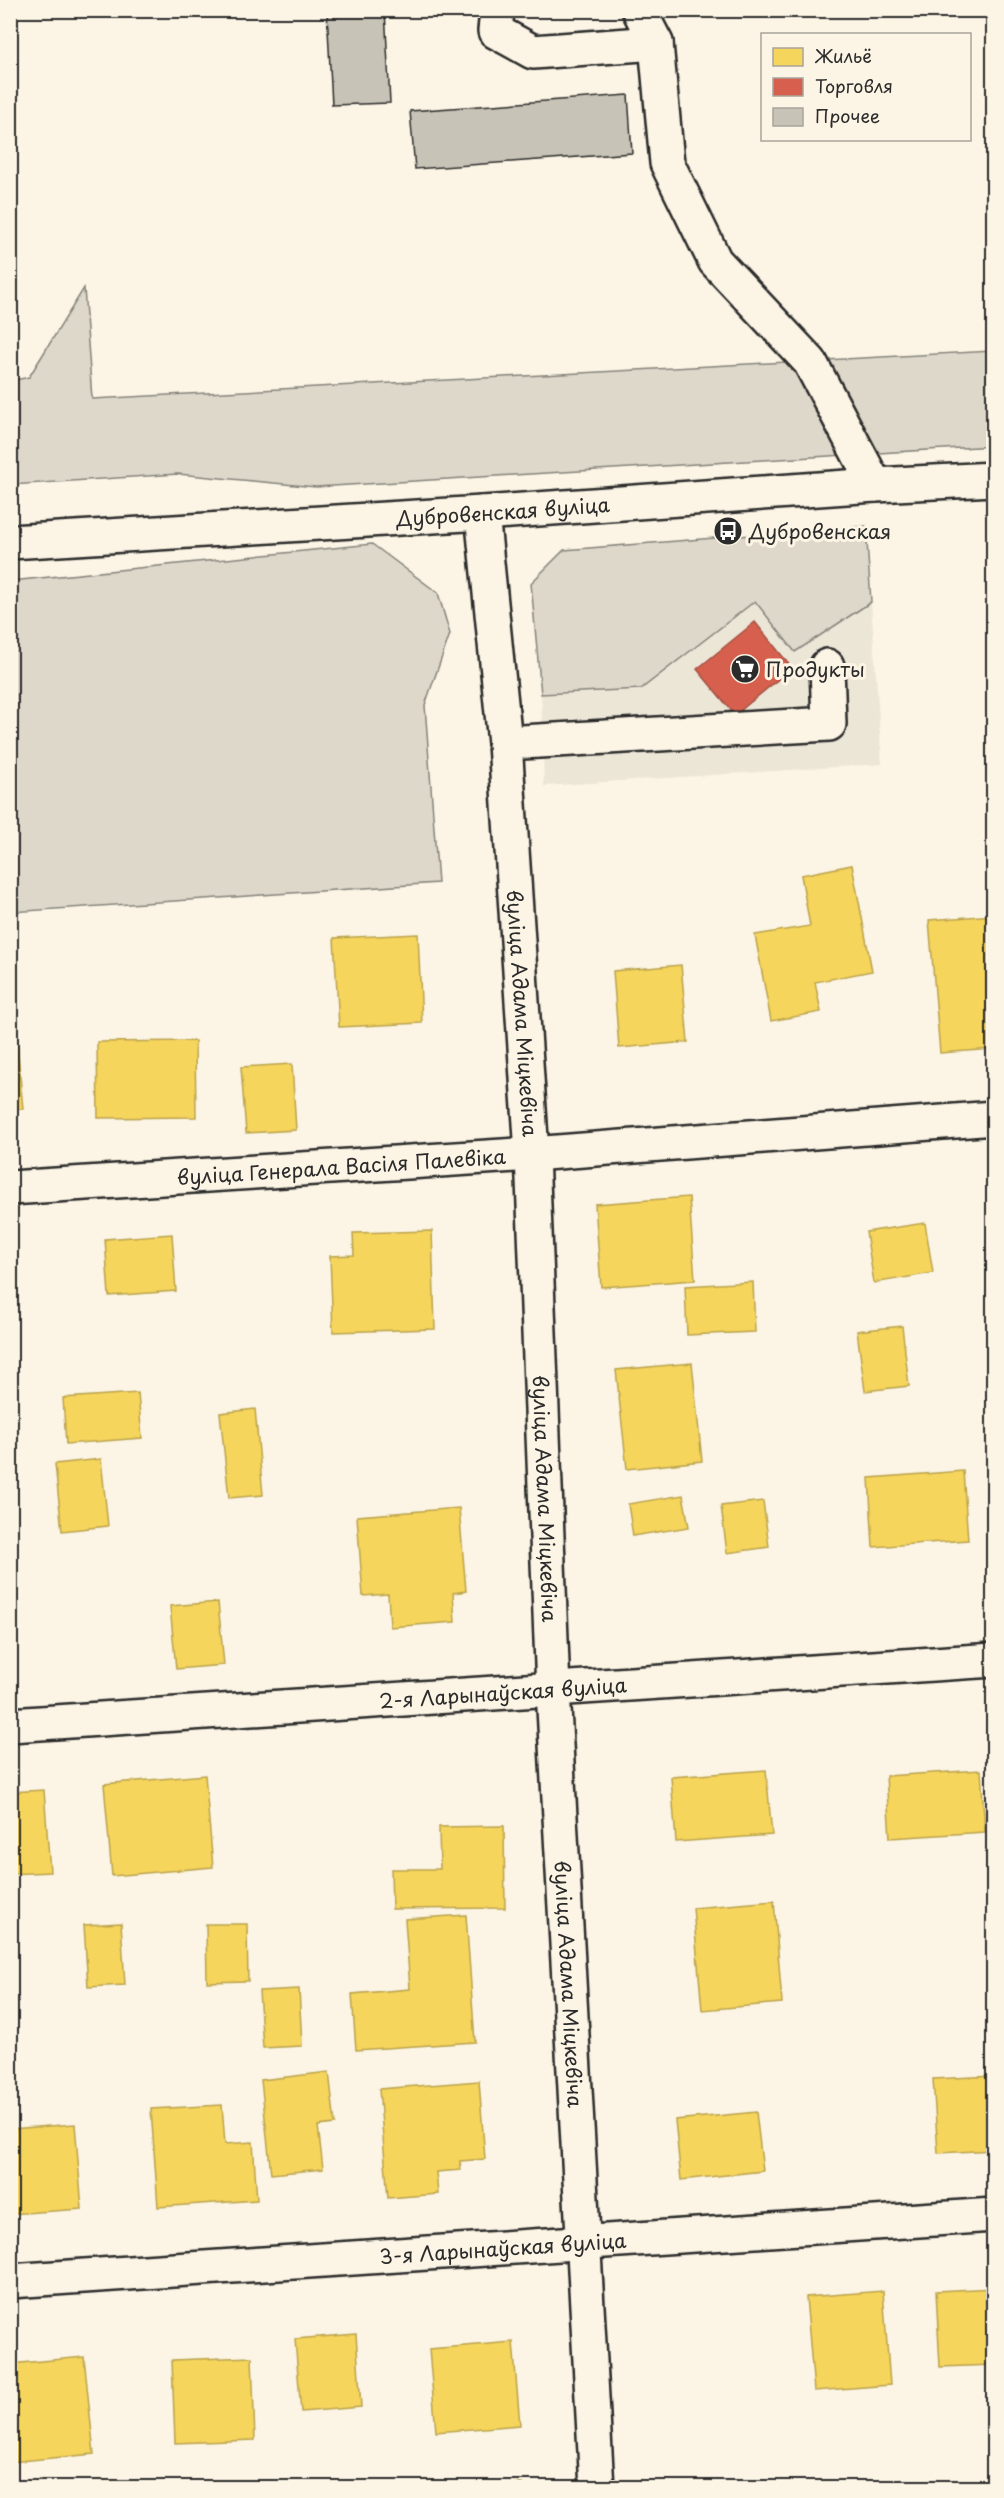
<svg xmlns="http://www.w3.org/2000/svg" width="1004" height="2498" font-family="'Playpen Sans',sans-serif">
	<style>
		.built { fill: #ece6d7 }
		.green { fill: #ded8ca; stroke: #84827a; stroke-width: 1.5 }
		.homes { fill: #f6d55c; stroke: #b9a24d; stroke-width: 1.5 }
		.shops { fill: #d6604d; stroke: #a35043; stroke-width: 1.5 }
		.building { fill: #c8c3b7; stroke: #2b2b2b; stroke-width: 1.5 }
		.lines { fill: none; stroke-linecap: round; stroke-linejoin: round }
		.minor-casing { stroke: #2b2b2b; stroke-width: 38 }
		.major-casing { stroke: #2b2b2b; stroke-width: 38 }
		.minor { stroke: #fcf5e5; stroke-width: 33 }
		.major { stroke: #fcf5e5; stroke-width: 33 }
		.labels { text-anchor: middle; dominant-baseline: central; stroke-width: 6; stroke-linejoin: round; paint-order: stroke }
		.street-label { font-size: 20px; fill: #2b2b2b; stroke: #fcf5e5 }
		.poi-label { font-size: 20px; fill: #2b2b2b; stroke: #fcf5e5; text-anchor: start }
	</style>
	<rect width="100%" height="100%" fill="#fcf5e5"/>
	<filter id="ink" filterUnits="userSpaceOnUse"><feTurbulence type="fractalNoise" baseFrequency=".0167" numOctaves="2"/><feDisplacementMap in="SourceGraphic" scale="12" xChannelSelector="R" yChannelSelector="G"/><feConvolveMatrix kernelMatrix="1 2 1 2 8 2 1 2 1" color-interpolation-filters="sRGB"/></filter>
	<g filter="url(#ink)">
		<!-- built -->
		<path class="built" d="M755,601L795,652L871,602L882,764L544,786L541,694L641,689Z"/>
		<!-- green -->
		<path class="green" d="M84,288L92,399L993,351V446L316,487L178,474L11,485V381L29,377Z
			M866,526L871,602L795,652L755,601L641,689L541,694L531,583L564,550Z
			M372,544L438,593L450,634L425,705L438,883L11,912V581Z"/>
		<!-- homes -->
		<path class="homes" d="M852,865L872,971L815,982L821,1012L771,1021L755,935L810,926L801,875Z
			M994,915V1049L940,1053L929,920Z
			M418,934L422,1023L339,1027L334,938Z
			M681,965L688,1042L619,1048L613,971Z
			M10,1031H16L23,1109L10,1110Z
			M195,1041L196,1117L98,1118L97,1042Z
			M292,1064L296,1130L246,1133L241,1067Z
			M689,1197L695,1280L601,1287L595,1204Z
			M925,1223L933,1273L874,1283L866,1232Z
			M432,1231L435,1329L333,1332L330,1256L354,1255L353,1233Z
			M172,1234L176,1291L109,1296L105,1239Z
			M753,1282L755,1332L687,1335L685,1286Z
			M902,1326L909,1386L865,1391L857,1331Z
			M692,1363L702,1461L627,1469L616,1370Z
			M138,1393L142,1438L66,1444L63,1398Z
			M255,1409L263,1495L229,1498L220,1413Z
			M101,1459L108,1526L62,1531L55,1464Z
			M963,1471L968,1540L873,1547L869,1478Z
			M683,1495L689,1527L633,1536L628,1504Z
			M763,1501L769,1547L727,1553L721,1506Z
			M459,1508L466,1591L453,1593L455,1622L390,1627L388,1594L363,1596L357,1516Z
			M218,1602L224,1665L176,1669L170,1606Z
			M766,1770L772,1835L676,1842L671,1777Z
			M981,1770L985,1832L890,1838L886,1776Z
			M205,1775L213,1867L112,1876L104,1784Z
			M44,1790L50,1872L10,1874V1792Z
			M504,1826L505,1908L392,1909L391,1869H440L439,1827Z
			M774,1901L782,2003L702,2010L693,1908Z
			M466,1915L475,2042L356,2050L352,1994L410,1989L405,1919Z
			M121,1923L125,1985L88,1987L84,1925Z
			M206,1924H247L248,1981L207,1982Z
			M299,1989L302,2046L263,2048L259,1991Z
			M329,2072L335,2124L318,2126L323,2169L271,2174L261,2080Z
			M994,2076V2150L938,2153L933,2079Z
			M479,2081L485,2159L460,2161L461,2170L436,2172L438,2194L388,2198L379,2089Z
			M222,2105L225,2144L253,2142L257,2200L158,2207L151,2109Z
			M756,2112L763,2171L681,2180L675,2120Z
			M75,2124L82,2209L10,2214V2129Z
			M994,2288V2365L940,2367L936,2291Z
			M883,2291L890,2385L814,2391L806,2297Z
			M356,2334L361,2407L301,2412L295,2339Z
			M513,2342L520,2425L436,2432L429,2349Z
			M84,2357L94,2454L10,2462V2364Z
			M252,2357L255,2440L175,2443L172,2360Z
			M522,2484V2488H457Z"/>
		<!-- shops -->
		<path class="shops" d="M755,622L792,668L735,715L697,669Z"/>
		<!-- building -->
		<path class="building" d="M327,10H385L390,103L332,105Z
			M628,95L632,153L415,169L410,111Z"/>
		<g class="lines">
			<!-- minor casing -->
			<g class="minor-casing">
				<g id="minor">
					<path d="M497,10L495,31L533,52L656,43"/>
					<path d="M639,10L656,43L667,163L715,261L810,362L875,485"/>
					<path id="s1" d="M482,513L505,743L532,1154L553,1690L597,2488"/>
					<path d="M505,743L829,724L827,666"/>
					<path id="s2" d="M10,1188L532,1154L994,1118"/>
					<path id="s3" d="M10,1725L994,1660"/>
					<path id="s4" d="M10,2281L994,2215"/>
				</g>
			</g>
			<!-- major casing -->
			<g class="major-casing">
				<g id="major">
					<path id="s5" d="M10,542L482,513L875,485L994,479"/>
				</g>
			</g>
			<!-- minor -->
			<use href="#minor" class="minor"/>
			<!-- major -->
			<use href="#major" class="major"/>
		</g>
	</g>
	<!-- icons -->
	<defs>
		<g id="bus-disc" transform="scale(1.5)"><circle r="9.5" fill="#2b2b2b" stroke="#fcf5e5"/><path d="M-5-6H5V4H4V6H2V4H-2V6H-4V4H-5ZM-3.5-4V0h7V-4ZM-3.5 1.2v1.5H-2V1.2ZM2 1.2v1.5H3.5V1.2Z" fill="#fff"/></g>
		<g id="supermarket-disc" transform="scale(1.5)"><circle r="9.5" fill="#2b2b2b" stroke="#fcf5e5"/><path d="M-6-5.5h2.5l.6 2H6L4.5 2H-2.5L-4.4-4H-6ZM-1.5 3.2a1.3 1.3 0 1 0 .1 0ZM3 3.2a1.3 1.3 0 1 0 .1 0Z" fill="#fff"/></g>
	</defs>
	<g fill-rule="evenodd">
		<use href="#bus-disc" x="728" y="531"/>
		<use href="#supermarket-disc" x="745" y="669"/>
	</g>
	<g class="labels">
		<!-- street labels -->
		<g class="street-label">
			<text stroke="none"><textPath href="#s5" startOffset="494">Дубровенская вуліца</textPath></text>
			<text stroke="none"><textPath href="#s1" startOffset="502">вуліца Адама Міцкевіча</textPath></text>
			<text stroke="none"><textPath href="#s2" startOffset="332">вуліца Генерала Васіля Палевіка</textPath></text>
			<text stroke="none"><textPath href="#s1" startOffset="988">вуліца Адама Міцкевіча</textPath></text>
			<text stroke="none"><textPath href="#s3" startOffset="494">2-я Ларынаўская вуліца</textPath></text>
			<text stroke="none"><textPath href="#s1" startOffset="1474">вуліца Адама Міцкевіча</textPath></text>
			<text stroke="none"><textPath href="#s4" startOffset="494">3-я Ларынаўская вуліца</textPath></text>
		</g>
		<!-- poi labels -->
		<g class="poi-label">
			<text x="749" y="531">Дубровенская</text>
			<text x="766" y="669">Продукты</text>
		</g>
	</g>
	<!-- margin -->
	<rect width="1004" height="2498" fill="none" stroke="#fcf5e5" stroke-width="36"/>
	<rect x="18" y="18" width="968" height="2462" fill="none" stroke="#2b2b2b" stroke-width="2" filter="url(#ink)"/>
	<!-- legend -->
	<rect x="761" y="33" width="210" height="108" fill="#fcf5e5" stroke="#a8a49b" stroke-width="1.5"/>
	<rect x="773" y="48" width="30" height="18" fill="#f6d55c" stroke="#a8a49b" stroke-width="1.5"/>
	<text x="815" y="63" font-size="18" fill="#2b2b2b">Жильё</text>
	<rect x="773" y="78" width="30" height="18" fill="#d6604d" stroke="#a8a49b" stroke-width="1.5"/>
	<text x="815" y="93" font-size="18" fill="#2b2b2b">Торговля</text>
	<rect x="773" y="108" width="30" height="18" fill="#c8c3b7" stroke="#a8a49b" stroke-width="1.5"/>
	<text x="815" y="123" font-size="18" fill="#2b2b2b">Прочее</text>
</svg>
